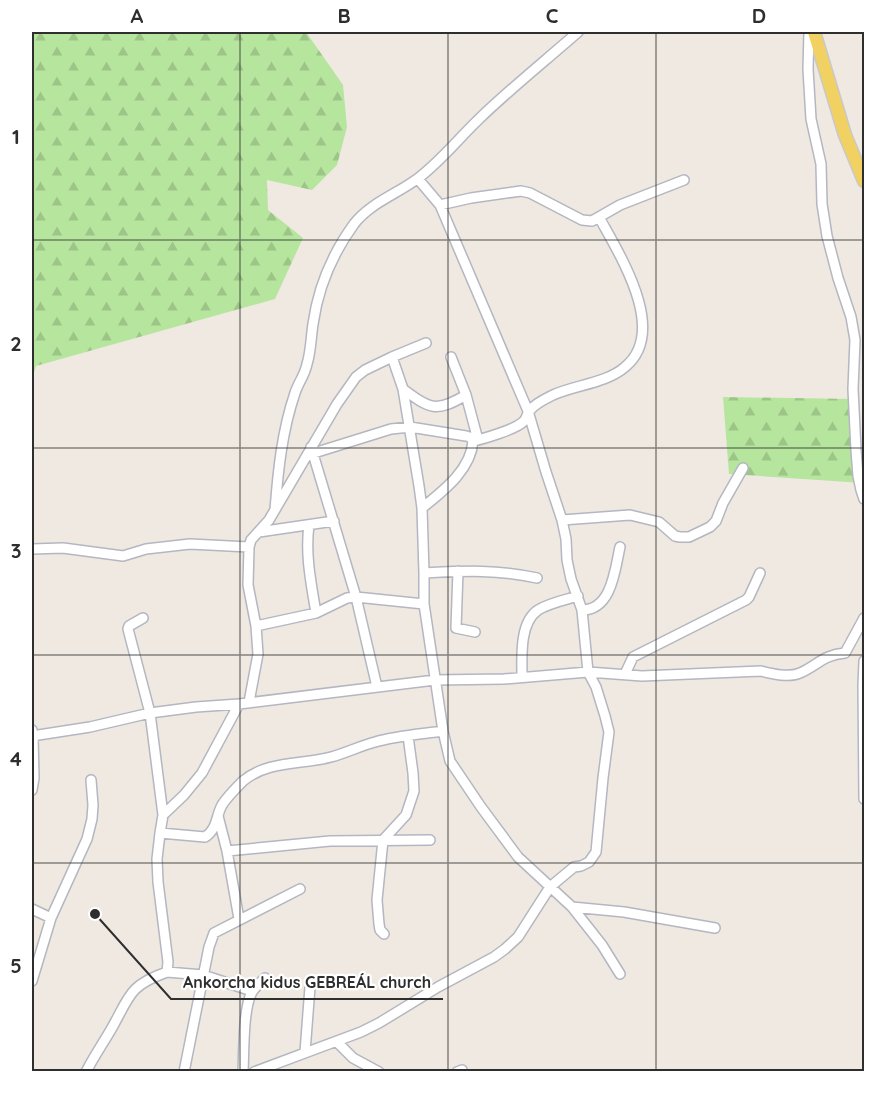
<svg xmlns="http://www.w3.org/2000/svg" width="896" height="1103" font-family="Quicksand,sans-serif">
	<style>
		.forest { fill: url(#forest-firs) }
		.lines { fill: none; stroke-linecap: round; stroke-linejoin: round }
		.minor-casing { stroke: #b4b7c1; stroke-width: 12 }
		.major-casing { stroke: #c9c9c9; stroke-width: 15 }
		.minor { stroke: #fff; stroke-width: 9 }
		.major { stroke: #f2d163; stroke-width: 12 }
		.grid { fill: none; stroke: #2e2e2e; stroke-width: 1.5; stroke-opacity: 0.55 }
		.leader { fill: none; stroke: #2e2e2e; stroke-width: 2 }
		.callout-dot { fill: #2e2e2e; stroke: #fff; stroke-width: 2 }
		.callout-label { font-size: 16px; text-anchor: middle; font-weight: bold; fill: #2e2e2e; stroke: #fff; stroke-width: 4.5; stroke-linejoin: round; paint-order: stroke }
		.neatline { fill: none; stroke: #2e2e2e; stroke-width: 2 }
		.grid-label { font-size: 20px; text-anchor: middle; font-weight: bold; fill: #2e2e2e }
	</style>
	<defs>
		<pattern id="forest-firs" width="22" height="20" patternUnits="userSpaceOnUse" patternTransform="scale(1.5)"><rect width="22" height="20" fill="#b6e59e"/><path d="M5 1l3.5 6h-7zM16 11l3.5 6h-7z" fill="#9dc588"/></pattern>
	</defs>
	<rect width="100%" height="100%" fill="#efe9e1"/>
	<!-- forest -->
	<path class="forest" d="M32,32H306L343,85L347,127L337,165L312,190L267,180L268,210L303,238L275,299L36,366L32,379Z
		M723,397L853,399L863,483L729,474Z"/>
	<g class="lines">
		<!-- minor casing -->
		<g class="minor-casing">
			<path id="minor" d="M809,32L808,69L811,119L821,164L822,204L827,236L838,278L851,317L855,340L853,389L856,450L858,476L861,490L864,499
				M418,179L440,205L471,198L521,191L530,193L582,220L592,221L599,217
				M451,357L466,395L478,440
				M403,389C430,409 436,413 466,395
				M311,447L356,597L424,604V573C464,571 496,569 537,578
				M314,453L391,429L410,427L466,436L470,437L473,441
				M422,508C443,491 471,470 473,441C483,439 517,429 524,421C527,418 527,413 530,410C536,403 545,399 553,395C575,385 607,383 625,367C669,331 619,254 599,217L620,205L684,180
				M275,510C278,471 282,431 295,393C298,383 305,375 307,364C311,351 311,337 313,324C318,288 333,253 354,224C370,203 397,194 417,179C439,163 459,138 479,119C511,88 545,61 578,32
				M562,520L630,515L659,522L675,536L680,537H689L710,527L716,521L723,503L743,468
				M309,525C305,554 311,583 316,613
				M259,532L334,521
				M32,549L63,548L123,556L146,549L190,544L249,547
				M458,571L456,628L475,632
				M424,573L422,508L419,486L403,389L392,357L426,343
				M424,604L443,731L450,761L481,807L518,857L572,907L624,912L715,928
				M582,610C612,610 615,569 620,547
				M864,661L863,685L864,799
				M625,674L633,657L746,600L749,597L760,573
				M522,677C522,658 519,623 538,610C549,603 565,600 578,596
				M377,687L356,597L347,598L316,613L256,626L248,585L249,547L251,540L269,520L337,404L356,377L365,370L392,357
				M249,702L258,654L256,626
				M32,730L33,736L34,778L32,790
				M32,736L90,727L150,713L196,707L239,704
				M163,815L184,795L202,773L239,704L435,680L504,679L588,672L642,676L761,671C773,674 789,678 800,673C818,665 823,655 845,653L864,618
				M218,816L227,851L239,919
				M160,833L205,837C217,830 216,816 222,805C227,797 236,788 243,781C268,760 302,765 331,757C346,753 360,746 375,742C395,736 422,734 443,731
				M227,851L330,841L430,840
				M572,907L602,945L620,974
				M32,909L51,918
				M384,934L380,930L379,924L377,900L383,840L406,815L414,791L413,773L408,736
				M167,972L203,975L252,991
				M32,981L51,918L87,839L92,819L93,805L91,780
				M337,1042L353,1058L379,1072
				M305,1052L310,987
				M86,1072C94,1056 104,1042 113,1026C130,995 130,985 167,972L168,962L158,882L157,859L160,833L163,815L150,713L128,629L129,626L143,618
				M184,1072L209,947L214,933L300,889
				M243,1072C244,1052 243,1008 252,992C255,987 261,982 265,978
				M254,1072L361,1032L379,1023L438,987L494,957L505,949L518,937L550,887L574,867L581,866L589,862L596,852L603,778L609,732L605,716L596,687L588,672L582,610L571,579L567,560L566,539L562,520L546,472L528,411L440,205
				M457,1072L462,1070"/>
		</g>
		<!-- major casing -->
		<g class="major-casing">
			<path id="major" d="M814,32L845,135L864,181"/>
		</g>
		<!-- minor -->
		<use href="#minor" class="minor"/>
		<!-- major -->
		<use href="#major" class="major"/>
	</g>
	<!-- grid -->
	<path class="grid" d="M240,32V1072M448,32V1072M656,32V1072M32,240H864M32,448H864M32,655H864M32,863H864"/>
	<!-- callouts -->
	<path class="leader" d="M95 914L171 999H443"/>
	<circle class="callout-dot" cx="95" cy="914" r="6"/>
	<g class="callout-label">
		<text x="307" y="988">Ankorcha kidus GEBREÁL church</text>
	</g>
	<!-- border -->
	<rect width="896" height="1103" fill="none" stroke="#ffffff" stroke-width="66"/>
	<rect x="33" y="33" width="830" height="1037" class="neatline"/>
	<g class="grid-label">
		<text x="137" y="23">A</text>
		<text x="344" y="23">B</text>
		<text x="552" y="23">C</text>
		<text x="759" y="23">D</text>
		<text x="16" y="144">1</text>
		<text x="16" y="351">2</text>
		<text x="16" y="558">3</text>
		<text x="16" y="766">4</text>
		<text x="16" y="973">5</text>
	</g>
</svg>
